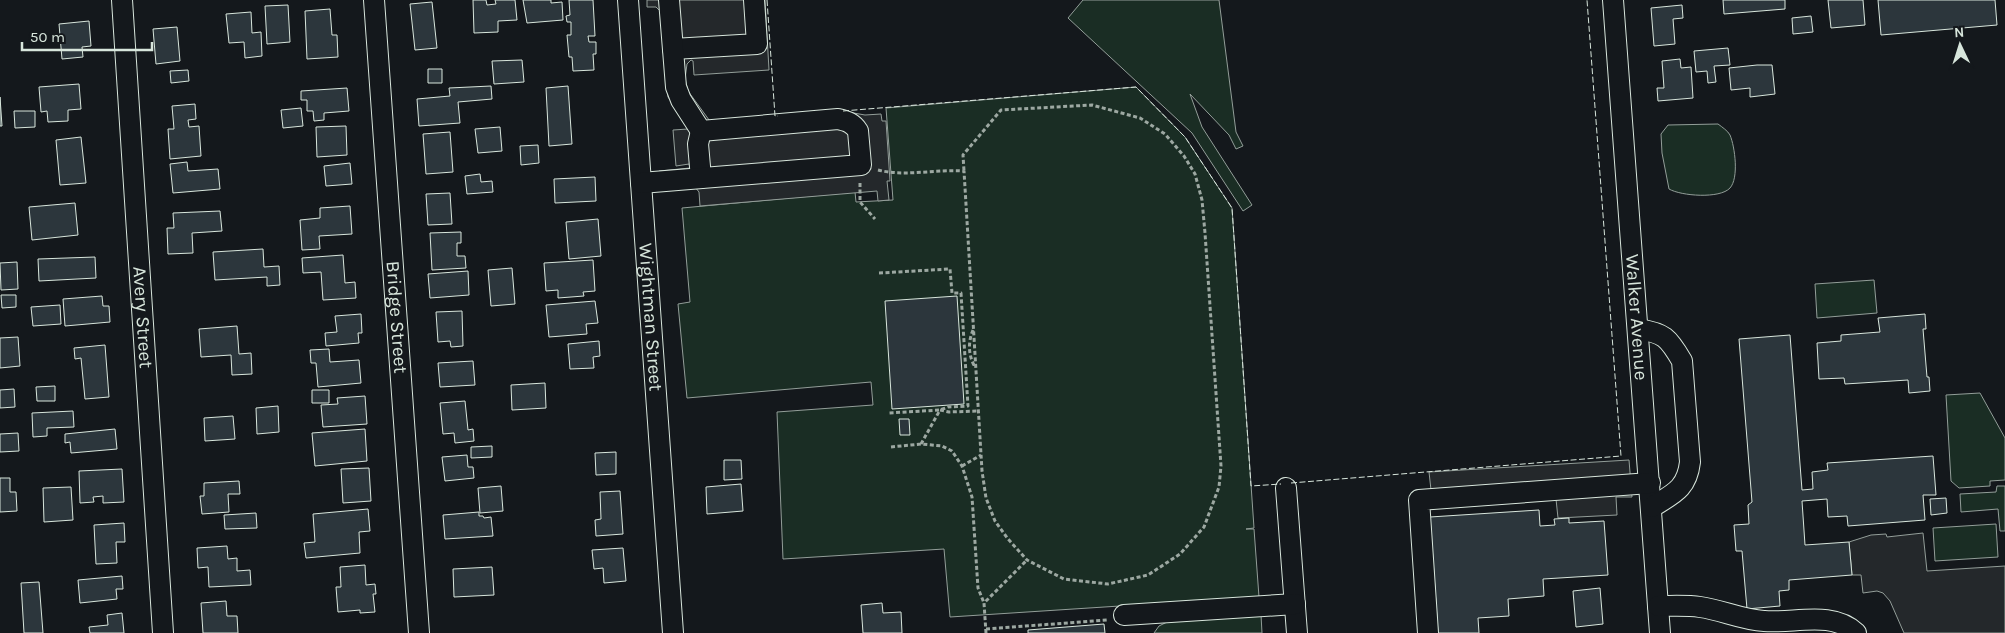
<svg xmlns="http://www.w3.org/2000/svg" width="2005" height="633" font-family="Karla,sans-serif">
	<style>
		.green { fill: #1a2d24; stroke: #939e99 }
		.parking { fill: #24282b; stroke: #939e99 }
		.building { fill: #2c363c; stroke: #d8e6dc }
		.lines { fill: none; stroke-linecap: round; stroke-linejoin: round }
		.minor-casing { stroke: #d8e6dc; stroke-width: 22 }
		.path { stroke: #9da8a2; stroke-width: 3; stroke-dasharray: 4 2.5; stroke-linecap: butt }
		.minor { stroke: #14181c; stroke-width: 20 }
		.fence { stroke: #d8e6dc; stroke-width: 1; stroke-dasharray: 6 2.5; stroke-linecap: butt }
		.labels { text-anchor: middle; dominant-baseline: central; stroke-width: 4; stroke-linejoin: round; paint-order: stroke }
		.street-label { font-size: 19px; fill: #d8e6dc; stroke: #14181c }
	</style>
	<rect width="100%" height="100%" fill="#14181c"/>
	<!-- green -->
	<path class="green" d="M1083,0H1219L1236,132L1243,146L1236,149L1229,135L1190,94L1202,127L1252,205L1243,211L1192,133L1068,18Z
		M1136,87L1185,137L1232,208L1254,528L1246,529H1254L1259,597L950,617L944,549L783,559L777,412L873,405L871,382L687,398L678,304L690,302L682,208L855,192L856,202L893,200L886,108Z
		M1718,124C1722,127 1728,131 1730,135C1735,147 1739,178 1730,188C1720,199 1681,196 1669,189L1662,153L1661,134L1668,125Z
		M1874,280L1877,313L1817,318L1815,284Z
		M1980,393L2005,438V480L1990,481V486L1959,488L1951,481L1946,395Z
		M1997,486H2005V531H2000L1998,509L1961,512L1960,494L1996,492Z
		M1996,524L1998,557L1935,561L1933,528Z
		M1261,615L1262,633H1154L1159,626L1169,621Z"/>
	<!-- parking -->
	<path class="parking" d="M647,0H765L769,70L694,75L693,61L691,60L687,64L685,79L688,91L712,124L848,112L865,115L881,114L882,121H886L890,181H887L889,200L878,201L877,191L700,206L699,192L695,187L660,190L659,171L690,168L689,164L676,166L673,130L688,129L689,127L668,97L661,12L656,7H647Z
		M1629,460L1632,497H1616L1617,515L1558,518L1556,499L1433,508L1429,472Z
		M1923,533L1927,571L2005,566V633H1904L1890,601L1883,593L1877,591L1863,593L1861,575H1852L1849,542L1871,535L1886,534L1887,537Z"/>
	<!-- building -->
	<path class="building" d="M473,0H486L487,5L496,4L495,0H515L517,20L498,21V32L474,33Z
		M523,0H551V3L562,2L563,20L527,23Z
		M569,0H593L595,36H588L589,42H596V54H593L594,70L573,71L572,57H569L567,35H571V22H567L566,16L570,15Z
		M1723,0H1785V9L1724,14Z
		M1828,0H1863L1865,25L1831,28Z
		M1878,0H1995L1997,25L1881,35Z
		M432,2L437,48L415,50L410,4Z
		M288,5L290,42L267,44L265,6Z
		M1682,5L1683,18L1673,19L1675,44L1654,46L1651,8Z
		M330,9L332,35H337L338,57L307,59L305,11Z
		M251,12L252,33L261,32L262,56L245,58L244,42L229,43L226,14Z
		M1811,16L1813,32L1793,34L1792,18Z
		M89,21L91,46L82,47L83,57L62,59L59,24Z
		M177,27L180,61L156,64L153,29Z
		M1728,48L1730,65L1714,66L1716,82L1708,83L1707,71L1696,72L1694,51Z
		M1680,59L1681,68L1691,67L1693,98L1658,101L1657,88H1664L1662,61Z
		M522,60L524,82L494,84L492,61Z
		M1757,65H1772L1775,94L1750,97V88L1731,90L1729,68Z
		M428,69H442V83H428Z
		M188,70L189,81L171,83L170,71Z
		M79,84L81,109L68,110V121L48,122L47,111L41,112L39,87Z
		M491,86L492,99L458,102L460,123L419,126L417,99L450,96L449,88Z
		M568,86L572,144L549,146L546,88Z
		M347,88L349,111L324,113V120L314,121L313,111H307V100H301V91Z
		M0,97L2,126H0Z
		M195,104L196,119L188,120L189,127L199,126L201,156L170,159L168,129H174L172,106Z
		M301,108L303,126L283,128L281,110Z
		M14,111H35V127L15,128Z
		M346,126L347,155L317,157L316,127Z
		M500,127L502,151L478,153L475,129Z
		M450,132L453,172L426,174L423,134Z
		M81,137L86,183L60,185L56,140Z
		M538,145L539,163L521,165L520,146Z
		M187,162L188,171L218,169L220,189L173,193L170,164Z
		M350,163L352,184L326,186L324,166Z
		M480,174L481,182L492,181L493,192L467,194L465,176Z
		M595,177L596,201L555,203L554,179Z
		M450,193L452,224L428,225L426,194Z
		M75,203L78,235L32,240L29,207Z
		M350,206L352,234L319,236L320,249L302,250L300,220L320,218V208Z
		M220,211L222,231L192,233L193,253L168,254L167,228H174L173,213Z
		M598,219L601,256L569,259L566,222Z
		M461,232V243H457V256H465L466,268L432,270L430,233Z
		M263,249L264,267L279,266L280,285L267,286V277L215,280L213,252Z
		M343,255L345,283L355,282L356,298L323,300L321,272L303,273L302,258Z
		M95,257L96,278L39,281L38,259Z
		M593,260L595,291L583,292L584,296L558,298V290L546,291L544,263Z
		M17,262L18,289L1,290L0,263Z
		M512,268L515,304L491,306L488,270Z
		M468,271L469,295L430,298L428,274Z
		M1,295H16V307L2,308Z
		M102,296L103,306H109L110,322L65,326L63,299Z
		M957,296L964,404L892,409L885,301Z
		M595,301L598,323L586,324L587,334L549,337L546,305Z
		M60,305L61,324L33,326L31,307Z
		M462,311L463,346L451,347L450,341L438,342L436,312Z
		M361,314L362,333H358L359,343L326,346L325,333L337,332L335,316Z
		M1925,314L1926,329H1923L1927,377H1929L1930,391L1909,393L1908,380L1845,384L1844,378L1819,379L1817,343L1841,341V335L1880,332L1878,318Z
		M237,326L239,354L251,353L252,374L232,375L231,355L201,357L199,329Z
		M1790,335L1802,490L1813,489L1812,472L1828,470L1827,463L1933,456L1936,495H1923L1925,520L1848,526L1847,516L1828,517L1827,499L1802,501L1805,545L1849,542L1852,575L1789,580V590L1779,591L1780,606L1747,609L1742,551H1736L1734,525L1749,524L1748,505L1752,502L1739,339Z
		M18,337L20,366L0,368V338Z
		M599,341L600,356L593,357L594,368L570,369L568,344Z
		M105,345L109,397L85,399L81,358L75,359L74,348Z
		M329,349L330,362L359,360L361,383L318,387L316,363H311L310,350Z
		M473,361L475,385L440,387L438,363Z
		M545,383L546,408L512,410L511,385Z
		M55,386V401H37L36,387Z
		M14,389L15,407L0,408V390Z
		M312,390H329V403H312Z
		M365,396L367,424L323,427L321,405L338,404L337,398Z
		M465,401L468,430L473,429L474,441L455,443L454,433L443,434L440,403Z
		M278,406L279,432L257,434L256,408Z
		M73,411L74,427L47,428V436L33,437L32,413Z
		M233,416L235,439L205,441L204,418Z
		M899,419H909L910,435H900Z
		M115,429L117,449L71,453L70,442L65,443V434Z
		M365,429L367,461L315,466L312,433Z
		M18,433L19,451L0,452V434Z
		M492,446V457L471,458V447Z
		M616,452V474L596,475L595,453Z
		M467,455L468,467H473L474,478L445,481L442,457Z
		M724,460H741L742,479L724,480Z
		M369,468L371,501L343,503L341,469Z
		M122,469L124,502L103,503V496L93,497L94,502L80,503L79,471Z
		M0,478H10V492H16L17,511L0,512Z
		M239,481L240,494H228L229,512L202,514L200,496H204V483Z
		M741,484L743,511L707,514L706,487Z
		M501,486L503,511L480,513L478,488Z
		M71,487L73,520L44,522L43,488Z
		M620,491L623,534L596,536L595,520L601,519L600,492Z
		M1946,498L1947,513L1931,515L1930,499Z
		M368,509L370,531L359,532L360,553L306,558L304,543L315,542L313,514Z
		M1539,510L1540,526L1555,525L1554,519L1569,518V523L1604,521L1608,575L1543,579L1544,596L1508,599L1509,616L1478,618L1479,633H1438L1430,517Z
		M479,512V516H483L484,518L491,517L493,536L445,539L443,515Z
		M256,513L257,528L225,529L224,515Z
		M124,523L125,542H116L117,563L96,564L94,525Z
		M227,546L228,559L237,558V571L250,570L251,585L209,587L208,567L198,568L197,548Z
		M623,548L626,581L604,583L603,568L594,569L592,550Z
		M365,565L366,585L375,584L376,594H373L375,612L360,613V610L338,612L336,587H341L340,567Z
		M492,567L494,595L454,597L453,569Z
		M122,576L123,589H116L117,599L80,603L78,580Z
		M39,582L43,633H24L21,583Z
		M1600,588L1603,624L1576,627L1573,591Z
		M226,601L227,616H237L238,633H203L201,603Z
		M882,603L883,613L901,612L902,633H863L861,605Z
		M122,613L124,633H90L89,627L108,625L107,615Z
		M1104,624L1105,633H1028V630Z"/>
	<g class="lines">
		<!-- minor casing -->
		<g class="minor-casing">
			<g id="minor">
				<path id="s1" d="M122,0L163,633"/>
				<path id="s2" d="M374,0L419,633"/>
				<path id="s3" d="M628,0L673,633"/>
				<path id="s4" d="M1613,0L1660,633"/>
				<path d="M673,49L757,44L754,0"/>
				<path d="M701,178L698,144L701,131"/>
				<path d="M641,183L861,165L858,131C853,123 847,121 838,119L701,131L681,100L676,87L669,0"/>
				<path d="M1638,329C1664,333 1668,337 1682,361L1690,462C1687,489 1673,494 1652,507"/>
				<path d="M1286,488L1297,633"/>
				<path d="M1658,606C1672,606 1687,605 1700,607C1722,610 1742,620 1764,621C1793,624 1832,610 1856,633"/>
				<path d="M1124,615L1295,604"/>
				<path d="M1428,633L1419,500L1650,483"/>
			</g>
		</g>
		<!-- path -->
		<path class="path" d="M878,170C905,177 936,169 964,171L982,471L986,498L995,521L1008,539L1027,560L1064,579L1108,584L1148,575L1180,554L1204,527L1219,487L1221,466L1205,233L1202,200L1195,174L1184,156L1165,134L1140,118L1092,105L1001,110L963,155L964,171
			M860,183V202L875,219
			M879,273L950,269L952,293H961L968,406L948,407L940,410L889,413
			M973,330C968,342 968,355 975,367
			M921,444L940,410L949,412L979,411
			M891,447L921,444L942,446L952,451L962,466L972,497L978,588L984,603
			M962,466L981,455
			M986,629L1107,620
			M986,633L984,603L1027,560"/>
		<!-- minor -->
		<use href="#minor" class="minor"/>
		<!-- fence -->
		<path class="fence" d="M767,0L775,116H778
			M843,111L1136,87L1185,137L1232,208L1251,486L1281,484
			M1291,483L1621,456L1587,0"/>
	</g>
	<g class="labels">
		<!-- street labels -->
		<g class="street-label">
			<text stroke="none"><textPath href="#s2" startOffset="318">Bridge Street</textPath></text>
			<text stroke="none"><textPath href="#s3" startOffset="318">Wightman Street</textPath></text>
			<text stroke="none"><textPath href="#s4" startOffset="318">Walker Avenue</textPath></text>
			<text stroke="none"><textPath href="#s1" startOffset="318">Avery Street</textPath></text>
		</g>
	</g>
	<!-- north arrow -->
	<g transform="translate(1960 45) rotate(356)" stroke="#14181c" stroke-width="4" paint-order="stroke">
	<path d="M0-4L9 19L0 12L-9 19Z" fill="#d8e6dc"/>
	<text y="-8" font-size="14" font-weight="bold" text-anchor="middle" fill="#d8e6dc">N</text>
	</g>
	<!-- scale -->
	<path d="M22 42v8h130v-8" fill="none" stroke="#d8e6dc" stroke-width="2.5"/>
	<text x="30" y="42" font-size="15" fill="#d8e6dc" stroke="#14181c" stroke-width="4" paint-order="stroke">50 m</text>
</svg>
